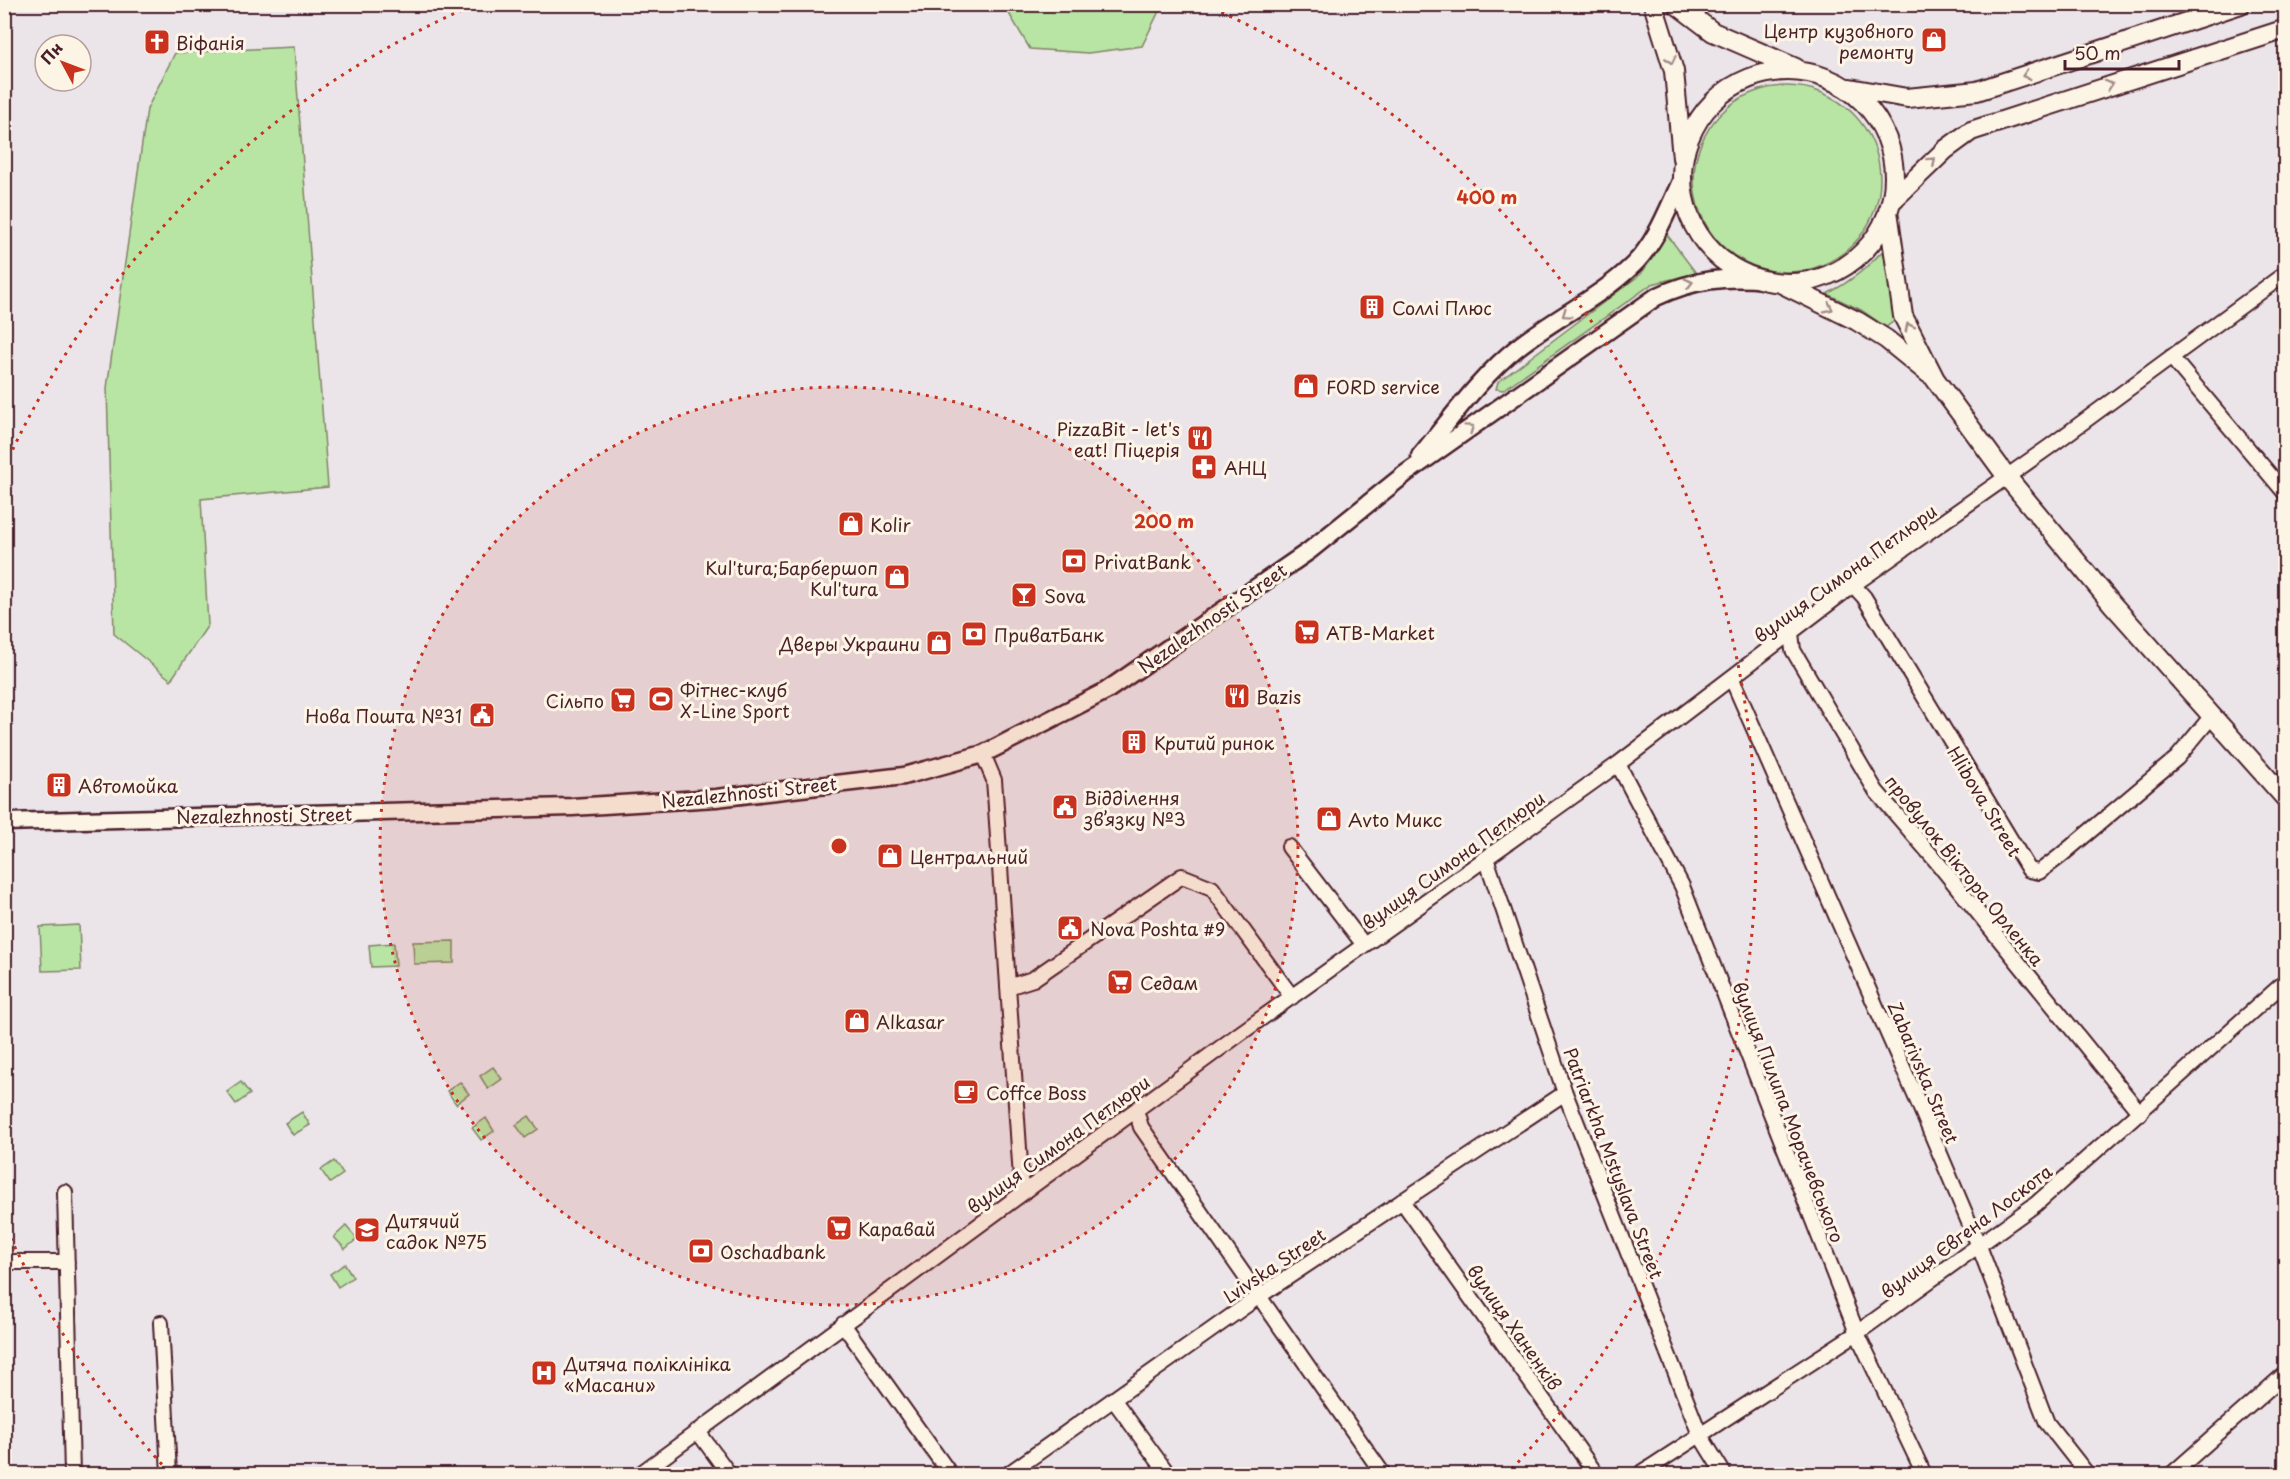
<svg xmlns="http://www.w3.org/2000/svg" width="2290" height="1479" font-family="'Playpen Sans',sans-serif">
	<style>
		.green { fill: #b8e5a3; stroke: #818267; stroke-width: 1.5 }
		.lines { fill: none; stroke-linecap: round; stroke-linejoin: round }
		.minor-casing { stroke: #4a1f2b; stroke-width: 18 }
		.tertiary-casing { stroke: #4a1f2b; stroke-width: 21 }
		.secondary-casing { stroke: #4a1f2b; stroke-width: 22 }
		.minor { stroke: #fcf5e5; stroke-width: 14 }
		.tertiary { stroke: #fcf5e5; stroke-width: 16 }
		.secondary { stroke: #fcf5e5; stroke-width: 18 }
		.oneway { stroke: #a38a88 }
		.ring { fill: none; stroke: #c8321e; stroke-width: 3; stroke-dasharray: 3 6 }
		.labels { text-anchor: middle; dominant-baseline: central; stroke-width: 6; stroke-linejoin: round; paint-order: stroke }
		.poi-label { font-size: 18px; fill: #4a1f2b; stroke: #fcf5e5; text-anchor: start }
		.street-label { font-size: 18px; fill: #4a1f2b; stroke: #fcf5e5 }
		.centre { fill: #c8321e; stroke: #fcf5e5; stroke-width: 3 }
		.ring-label { font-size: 18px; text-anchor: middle; font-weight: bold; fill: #c8321e; stroke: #fcf5e5; stroke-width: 6; stroke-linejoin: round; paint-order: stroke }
	</style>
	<rect width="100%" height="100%" fill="#ebe5e9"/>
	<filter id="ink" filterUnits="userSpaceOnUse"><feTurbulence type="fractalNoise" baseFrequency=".0167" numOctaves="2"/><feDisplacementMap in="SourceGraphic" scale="12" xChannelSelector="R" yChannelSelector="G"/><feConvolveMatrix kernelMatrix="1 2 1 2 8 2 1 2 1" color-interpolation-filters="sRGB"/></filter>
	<g filter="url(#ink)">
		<!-- green -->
		<path class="green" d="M1004,5H1162L1142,46L1088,53L1030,49Z
			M294,47L328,487L201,499L208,625L171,680L114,634L107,388L147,109L175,53Z
			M1694 179a93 93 0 1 1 186 0a93 93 0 1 1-186 0Z
			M1665,232L1696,273L1652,284L1503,390L1496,389L1498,382L1641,274L1656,253Z
			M1886,247L1889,281L1897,319L1886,327L1861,310L1827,294C1850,282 1869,267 1886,247Z
			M79,925L81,970L42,971L40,927Z
			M454,941V963L414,964L413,942Z
			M394,943L396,966L371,967L369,945Z
			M493,1067L502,1079L488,1089L480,1076Z
			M241,1082L250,1094L236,1104L227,1092Z
			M460,1082L469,1094L456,1104L447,1091Z
			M302,1112L310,1125L293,1135L285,1123Z
			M529,1116L538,1129L525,1138L516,1125Z
			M486,1118L494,1131L481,1140L472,1128Z
			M334,1161L343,1174L330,1183L321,1170Z
			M346,1226L357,1239L345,1249L334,1237Z
			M345,1264L353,1277L338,1287L330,1274Z"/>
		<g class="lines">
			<!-- minor casing -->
			<g class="minor-casing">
				<path id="minor" d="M2171,357L2286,494
					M1853,585L1864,597L2029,870L2039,872L2059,857L2177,758L2211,717
					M1791,633L1793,650L1876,791L1937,862L2140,1113
					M1732,679L1918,1102L1979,1246L2047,1423L2087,1474
					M983,754L994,780L995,793L1022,1193
					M1618,764L1682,886L1857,1333L1924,1474
					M1289,847L1364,945
					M1486,858L1565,1093L1700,1435L1724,1474
					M1008,987L1033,979L1182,876L1212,888L1292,997
					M1136,1110L1141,1127L1383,1474
					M65,1192L72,1474
					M1402,1201L1596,1474
					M4,1262H67
					M161,1323L169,1474
					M843,1324L950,1474
					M1113,1399L1168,1474
					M699,1433L729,1474
					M640,1474L1238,1035L1618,764L1853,585L2049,447L2286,273
					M1008,1474L1258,1297L1565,1093
					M1640,1474L1857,1333L2036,1204L2286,981
					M2172,1474L2286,1373"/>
			</g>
			<!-- tertiary casing -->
			<g class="tertiary-casing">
				<path id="tertiary" d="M1420,456C1451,419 1480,377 1518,347C1555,318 1599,298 1633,265C1657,242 1669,206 1683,177
					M4,822L572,807L716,798L904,776L983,754L1106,691L1309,551L1405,474L1656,297C1694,279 1726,276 1767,280"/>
			</g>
			<!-- secondary casing -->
			<g class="secondary-casing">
				<path id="secondary" d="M1653,4L1674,71L1682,158
					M1676,4L1713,32L1796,68
					M1682 177a106 106 0 1 1 212 0a106 106 0 1 1-212 0Z
					M1850,88L1907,98L1977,91L2241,4
					M1891,202L1945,150L1971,131L2286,29
					M1888,211L1903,316L1935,379L2007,477L2113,605L2286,799
					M1782,284L1857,321L1886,339L1929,374"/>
			</g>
			<!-- minor -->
			<use href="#minor" class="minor"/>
			<!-- tertiary -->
			<use href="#tertiary" class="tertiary"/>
			<!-- secondary -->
			<use href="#secondary" class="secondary"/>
		</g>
		<!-- one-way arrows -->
		<defs><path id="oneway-chevron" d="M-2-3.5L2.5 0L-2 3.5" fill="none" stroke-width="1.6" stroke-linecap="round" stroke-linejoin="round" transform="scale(1.5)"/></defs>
		<g class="oneway">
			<use href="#oneway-chevron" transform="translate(1671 60) rotate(77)"/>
			<use href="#oneway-chevron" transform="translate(2026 75) rotate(162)"/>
			<use href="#oneway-chevron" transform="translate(2109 85) rotate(-18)"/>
			<use href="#oneway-chevron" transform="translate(1932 161) rotate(-42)"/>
			<use href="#oneway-chevron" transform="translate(1689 283) rotate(-14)"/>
			<use href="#oneway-chevron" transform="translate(1829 308) rotate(26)"/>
			<use href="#oneway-chevron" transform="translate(1566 314) rotate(145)"/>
			<use href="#oneway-chevron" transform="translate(1909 327) rotate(-117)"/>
			<use href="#oneway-chevron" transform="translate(1470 428) rotate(-35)"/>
		</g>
	</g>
	<!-- distance rings -->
	<circle cx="839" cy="846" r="459" fill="#c8321e" fill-opacity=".12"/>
	<g class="ring">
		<circle cx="839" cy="846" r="459"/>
		<path d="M168 1471A917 917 0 0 1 5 1226M5 466A917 917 0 0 1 473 5M1205 5A917 917 0 0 1 1510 1471"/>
	</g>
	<!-- icons -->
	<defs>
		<g id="shop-square" transform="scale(1.35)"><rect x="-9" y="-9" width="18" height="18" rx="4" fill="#c8321e" stroke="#fcf5e5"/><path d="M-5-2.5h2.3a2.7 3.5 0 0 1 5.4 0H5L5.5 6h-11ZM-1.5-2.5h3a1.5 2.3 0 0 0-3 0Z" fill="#fff"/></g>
		<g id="church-square" transform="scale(1.35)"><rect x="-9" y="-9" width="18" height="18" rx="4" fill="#c8321e" stroke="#fcf5e5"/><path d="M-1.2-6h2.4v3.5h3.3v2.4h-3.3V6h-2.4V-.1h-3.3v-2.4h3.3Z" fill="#fff"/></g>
		<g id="building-square" transform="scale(1.35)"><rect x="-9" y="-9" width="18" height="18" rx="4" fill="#c8321e" stroke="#fcf5e5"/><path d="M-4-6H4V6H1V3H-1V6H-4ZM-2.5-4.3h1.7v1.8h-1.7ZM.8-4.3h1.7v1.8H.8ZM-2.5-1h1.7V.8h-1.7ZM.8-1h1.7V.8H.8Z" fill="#fff"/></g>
		<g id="restaurant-square" transform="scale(1.35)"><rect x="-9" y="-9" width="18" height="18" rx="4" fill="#c8321e" stroke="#fcf5e5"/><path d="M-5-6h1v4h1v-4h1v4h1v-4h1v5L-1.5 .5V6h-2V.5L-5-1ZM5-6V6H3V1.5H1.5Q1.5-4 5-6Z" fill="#fff"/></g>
		<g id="pharmacy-square" transform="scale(1.35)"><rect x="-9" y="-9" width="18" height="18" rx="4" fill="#c8321e" stroke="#fcf5e5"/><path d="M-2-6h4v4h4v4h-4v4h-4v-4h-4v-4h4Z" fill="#fff"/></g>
		<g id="bank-square" transform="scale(1.35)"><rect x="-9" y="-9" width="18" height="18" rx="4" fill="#c8321e" stroke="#fcf5e5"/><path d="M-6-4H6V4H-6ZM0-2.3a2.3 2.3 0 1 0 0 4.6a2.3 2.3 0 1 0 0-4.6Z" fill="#fff"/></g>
		<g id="bar-square" transform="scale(1.35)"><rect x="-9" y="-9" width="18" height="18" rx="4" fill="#c8321e" stroke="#fcf5e5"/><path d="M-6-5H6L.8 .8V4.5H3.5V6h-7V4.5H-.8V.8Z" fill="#fff"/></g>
		<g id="supermarket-square" transform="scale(1.35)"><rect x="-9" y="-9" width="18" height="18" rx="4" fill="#c8321e" stroke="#fcf5e5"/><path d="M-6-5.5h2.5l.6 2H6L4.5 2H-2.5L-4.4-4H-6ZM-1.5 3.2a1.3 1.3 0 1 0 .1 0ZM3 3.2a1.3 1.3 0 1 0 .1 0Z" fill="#fff"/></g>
		<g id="stadium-square" transform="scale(1.35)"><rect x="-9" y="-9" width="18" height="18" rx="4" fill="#c8321e" stroke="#fcf5e5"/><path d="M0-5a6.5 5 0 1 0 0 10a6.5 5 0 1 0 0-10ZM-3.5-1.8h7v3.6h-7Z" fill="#fff"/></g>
		<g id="civic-square" transform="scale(1.35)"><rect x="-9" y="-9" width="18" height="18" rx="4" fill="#c8321e" stroke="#fcf5e5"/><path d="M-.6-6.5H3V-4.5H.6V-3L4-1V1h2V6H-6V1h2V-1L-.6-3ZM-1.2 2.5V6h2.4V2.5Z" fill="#fff"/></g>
		<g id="cafe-square" transform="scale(1.35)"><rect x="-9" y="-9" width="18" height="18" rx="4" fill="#c8321e" stroke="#fcf5e5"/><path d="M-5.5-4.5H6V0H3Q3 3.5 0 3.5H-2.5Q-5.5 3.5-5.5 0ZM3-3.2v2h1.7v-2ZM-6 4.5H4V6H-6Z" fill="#fff"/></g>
		<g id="school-square" transform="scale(1.35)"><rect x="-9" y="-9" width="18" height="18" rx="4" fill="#c8321e" stroke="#fcf5e5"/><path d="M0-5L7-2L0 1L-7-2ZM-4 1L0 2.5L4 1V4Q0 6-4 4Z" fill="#fff"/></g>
		<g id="hospital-square" transform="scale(1.35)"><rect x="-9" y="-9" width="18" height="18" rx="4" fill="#c8321e" stroke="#fcf5e5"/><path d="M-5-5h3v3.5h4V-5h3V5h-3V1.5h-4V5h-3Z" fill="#fff"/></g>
	</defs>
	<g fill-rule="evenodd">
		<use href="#shop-square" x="1934" y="40"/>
		<use href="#church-square" x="157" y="42"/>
		<use href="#building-square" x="1372" y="307"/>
		<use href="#shop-square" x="1306" y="386"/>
		<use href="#restaurant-square" x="1200" y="438"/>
		<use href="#pharmacy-square" x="1204" y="467"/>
		<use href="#shop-square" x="851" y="524"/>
		<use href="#bank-square" x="1074" y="561"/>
		<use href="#shop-square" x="897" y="577"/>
		<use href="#bar-square" x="1024" y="595"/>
		<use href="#supermarket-square" x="1307" y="632"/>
		<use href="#bank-square" x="974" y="634"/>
		<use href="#shop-square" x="939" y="643"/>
		<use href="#restaurant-square" x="1237" y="696"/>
		<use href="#stadium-square" x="661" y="699"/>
		<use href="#supermarket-square" x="623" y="700"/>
		<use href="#civic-square" x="482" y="715"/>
		<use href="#building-square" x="1134" y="742"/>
		<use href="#building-square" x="59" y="785"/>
		<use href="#civic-square" x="1065" y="807"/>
		<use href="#shop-square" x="1329" y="819"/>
		<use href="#shop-square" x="890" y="856"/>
		<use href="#civic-square" x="1070" y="928"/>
		<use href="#supermarket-square" x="1120" y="982"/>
		<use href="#shop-square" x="857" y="1021"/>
		<use href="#cafe-square" x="966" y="1092"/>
		<use href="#supermarket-square" x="839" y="1228"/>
		<use href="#school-square" x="367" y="1230"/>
		<use href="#bank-square" x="701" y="1251"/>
		<use href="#hospital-square" x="544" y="1373"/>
	</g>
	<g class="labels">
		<!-- poi labels -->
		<g class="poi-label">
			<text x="1914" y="30" text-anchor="end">Центр кузовного<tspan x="1914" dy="21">ремонту</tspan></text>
			<text x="176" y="42">Віфанія</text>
			<text x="1392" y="307">Соллі Плюс</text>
			<text x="1326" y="386">FORD service</text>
			<text x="1180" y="428" text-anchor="end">PizzaBit - let's<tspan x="1180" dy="21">eat! Піцерія</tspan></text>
			<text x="1224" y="467">АНЦ</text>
			<text x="870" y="524">Kolir</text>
			<text x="1094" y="561">PrivatBank</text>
			<text x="878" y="567" text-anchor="end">Kul'tura;Барбершоп<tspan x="878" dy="21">Kul'tura</tspan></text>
			<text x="1044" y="595">Sova</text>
			<text x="1326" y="632">ATB-Market</text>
			<text x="994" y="634">ПриватБанк</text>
			<text x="920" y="643" text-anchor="end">Дверы Украини</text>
			<text x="680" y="689">Фітнес-клуб<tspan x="680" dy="21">X-Line Sport</tspan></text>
			<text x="1256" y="696">Bazis</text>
			<text x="604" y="700" text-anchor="end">Сільпо</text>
			<text x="462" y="715" text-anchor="end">Нова Пошта №31</text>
			<text x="1154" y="742">Критий ринок</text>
			<text x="78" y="785">Автомойка</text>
			<text x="1084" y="797">Відділення<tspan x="1084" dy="21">зв’язку №3</tspan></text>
			<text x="1348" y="819">Avto Микс</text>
			<text x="910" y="856">Центральний</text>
			<text x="1090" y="928">Nova Poshta #9</text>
			<text x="1140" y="982">Седам</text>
			<text x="876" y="1021">Alkasar</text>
			<text x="986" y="1092">Coffce Boss</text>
			<text x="386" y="1220">Дитячий<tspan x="386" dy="21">садок №75</tspan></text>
			<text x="858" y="1228">Каравай</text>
			<text x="720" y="1251">Oschadbank</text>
			<text x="564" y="1363">Дитяча поліклініка<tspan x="564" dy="21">«Масани»</tspan></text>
		</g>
		<!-- street labels -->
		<g class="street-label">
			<text transform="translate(1845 573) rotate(-36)">вулиця Симона Петлюри</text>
			<text transform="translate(1212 618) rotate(-35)">Nezalezhnosti Street</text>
			<text transform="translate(749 792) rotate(-6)">Nezalezhnosti Street</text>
			<text transform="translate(1985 801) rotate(59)">Hlibova Street</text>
			<text transform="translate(264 815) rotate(-1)">Nezalezhnosti Street</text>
			<text transform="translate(1453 860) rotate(-36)">вулиця Симона Петлюри</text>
			<text transform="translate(1965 870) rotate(51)">провулок Віктора Орленка</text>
			<text transform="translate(1924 1072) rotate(67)">Zabarivska Street</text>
			<text transform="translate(1789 1112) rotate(69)">вулиця Пилипа Морачевського</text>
			<text transform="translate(1058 1144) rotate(-36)">вулиця Симона Петлюри</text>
			<text transform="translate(1614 1163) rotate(69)">Patriarkha Mstyslava Street</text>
			<text transform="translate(1966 1231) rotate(-37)">вулиця Євгена Лоскота</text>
			<text transform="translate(1274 1265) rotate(-34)">Lvivska Street</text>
			<text transform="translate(1515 1327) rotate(55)">вулиця Ханенків</text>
		</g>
	</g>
	<circle cx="839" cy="846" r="9" class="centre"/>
	<g class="ring-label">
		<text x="1487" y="204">400 m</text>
		<text x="1164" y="528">200 m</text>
	</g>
	<!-- margin -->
	<rect width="2290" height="1479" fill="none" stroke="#fcf5e5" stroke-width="24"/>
	<rect x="12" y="12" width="2266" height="1455" fill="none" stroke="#4a1f2b" stroke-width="2" filter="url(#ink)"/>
	<!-- north arrow -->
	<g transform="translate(63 63) rotate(311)"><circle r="28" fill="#fcf5e5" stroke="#b59f9b" stroke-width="1.5"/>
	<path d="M0-4.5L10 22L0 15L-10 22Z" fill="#c8321e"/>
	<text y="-9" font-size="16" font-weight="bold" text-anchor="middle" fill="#4a1f2b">Пн</text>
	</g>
	<!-- scale -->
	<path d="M2065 60v9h114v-9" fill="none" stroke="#4a1f2b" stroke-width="3"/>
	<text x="2074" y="60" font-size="18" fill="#4a1f2b" stroke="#fcf5e5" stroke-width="4.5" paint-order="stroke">50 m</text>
</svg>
